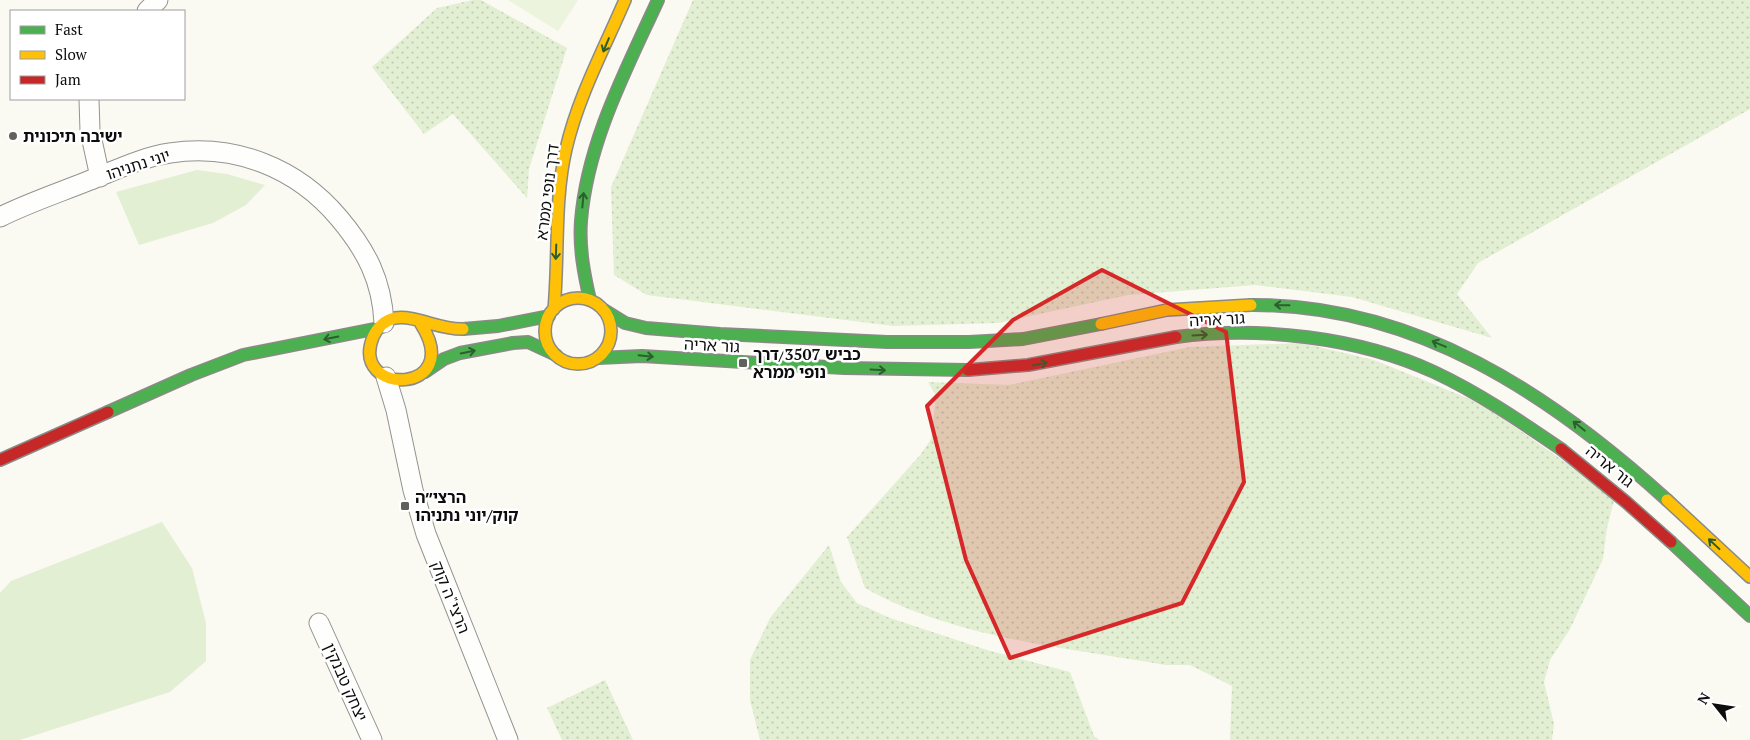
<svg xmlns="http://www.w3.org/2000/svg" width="1750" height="740" font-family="'PT Serif','Noto Sans Hebrew',serif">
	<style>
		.grass { fill: url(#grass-dots) }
		.park { fill: #e3efd3 }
		.pitch { fill: #edf4dd }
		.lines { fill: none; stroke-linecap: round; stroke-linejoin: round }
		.street-casing { stroke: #949390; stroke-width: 21 }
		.fast-casing { stroke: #8a8a87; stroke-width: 14 }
		.slow-casing { stroke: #8a8a87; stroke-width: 14 }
		.jam-casing { stroke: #8a8a87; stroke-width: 14 }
		.street { stroke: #fefefd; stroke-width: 19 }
		.fast { stroke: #4caf50; stroke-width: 11 }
		.slow { stroke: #ffc107; stroke-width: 11 }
		.jam { stroke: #c62828; stroke-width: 11 }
		.oneway { stroke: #2c5e2e }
		.marked { fill: #d62828; fill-opacity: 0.2; stroke: #d62828; stroke-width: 4; stroke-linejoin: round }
		.poi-dot { fill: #60605d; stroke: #fff; stroke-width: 2 }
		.labels { text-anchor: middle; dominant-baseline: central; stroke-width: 5; stroke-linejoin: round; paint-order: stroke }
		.poi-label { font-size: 16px; font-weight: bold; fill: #0d0d0d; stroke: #fff; text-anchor: start }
		.street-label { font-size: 16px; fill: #0d0d0d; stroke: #fff }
	</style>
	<defs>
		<pattern id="grass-dots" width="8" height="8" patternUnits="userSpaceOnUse" patternTransform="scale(1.25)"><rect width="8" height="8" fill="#e3efd3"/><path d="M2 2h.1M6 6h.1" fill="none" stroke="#c2ccb4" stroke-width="1.8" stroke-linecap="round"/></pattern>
	</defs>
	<rect width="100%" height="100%" fill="#faf9f2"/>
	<!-- grass -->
	<path class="grass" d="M473,0H481L567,48L529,169L527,198L453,114L424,134L372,67L437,8Z
		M693,0H1750V109L1478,263L1457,294L1492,338L1352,297L1255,285L1128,295L998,323L893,326L647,295L614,275L611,187Z
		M1302,343L1374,360L1482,404L1615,497L1607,528L1603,559L1570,629L1550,660L1544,682L1554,724L1552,740H1230L1232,686L1190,665H1165C1067,648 953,638 865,588L847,537L921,454L931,439L936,396L928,382L1009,385L1190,347Z
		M829,545L841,582L857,603L890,618L987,650L1070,672L1094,736L1099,740H760L750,700V660L770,618Z
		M605,680L633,740H562L547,708Z"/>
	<!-- park -->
	<path class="park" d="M197,170L227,174L265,185L246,205L213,223L139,245L116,192Z
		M162,522L192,568L206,623V661L170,692L20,740H0V593L11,581Z"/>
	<!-- pitch -->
	<path class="pitch" d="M508,0H578L558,31Z"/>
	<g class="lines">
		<!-- street casing -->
		<g class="street-casing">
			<path id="street" d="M147,11L158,0
				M89,99L90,131L100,177
				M0,217C28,203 58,193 88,181C114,171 142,157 170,153C235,143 297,168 339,218C366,250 382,280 384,323
				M386,377L396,410L413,490L426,534L508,740
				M319,623L372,740"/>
		</g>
		<!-- fast casing -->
		<g class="fast-casing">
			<path id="fast" d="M590,300C584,274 579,248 581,221C587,143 626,70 658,0
				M1251,305C1415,304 1550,394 1667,500
				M604,310L625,323L646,328L720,334L887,342H969L1023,339L1101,324
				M463,329L498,326L549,316
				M1176,337C1259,326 1358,337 1434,372C1479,393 1520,421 1561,449
				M598,358L642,356L844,368L968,370
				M425,372L444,359L460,353L513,343L528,342L556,355
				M108,412L191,375L243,355L379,328
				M1671,542L1750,616"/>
		</g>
		<!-- slow casing -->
		<g class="slow-casing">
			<path id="slow" d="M545 331a33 33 0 1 1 66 0a33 33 0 1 1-66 0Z
				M554,309C559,256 554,201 566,149C578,97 604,49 625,0
				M421,324C466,395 349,397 373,337C377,328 385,320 395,318C416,315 440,330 463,329
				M1101,324L1167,310L1251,305
				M1667,500L1750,577"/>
		</g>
		<!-- jam casing -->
		<g class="jam-casing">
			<path id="jam" d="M968,370L1028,365L1176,337
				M1561,449L1626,502L1671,542
				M0,460L108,412"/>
		</g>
		<!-- street -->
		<use href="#street" class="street"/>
		<!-- fast -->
		<use href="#fast" class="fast"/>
		<!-- slow -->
		<use href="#slow" class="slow"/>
		<!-- jam -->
		<use href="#jam" class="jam"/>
	</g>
	<!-- one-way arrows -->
	<defs><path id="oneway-shaft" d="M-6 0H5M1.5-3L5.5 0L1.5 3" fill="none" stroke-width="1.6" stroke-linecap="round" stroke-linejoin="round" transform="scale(1.25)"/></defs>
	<g class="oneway">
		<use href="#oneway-shaft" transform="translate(606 45) rotate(113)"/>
		<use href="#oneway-shaft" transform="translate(583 200) rotate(-85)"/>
		<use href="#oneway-shaft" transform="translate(556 252) rotate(92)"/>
		<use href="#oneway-shaft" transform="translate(1282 305) rotate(-179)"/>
		<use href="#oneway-shaft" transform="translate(1200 335) rotate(-3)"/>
		<use href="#oneway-shaft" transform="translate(331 338) rotate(169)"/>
		<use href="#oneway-shaft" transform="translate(1439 344) rotate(-157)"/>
		<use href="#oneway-shaft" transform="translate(468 352) rotate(-11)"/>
		<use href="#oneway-shaft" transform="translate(646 356) rotate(6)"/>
		<use href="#oneway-shaft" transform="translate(1040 364) rotate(-11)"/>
		<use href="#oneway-shaft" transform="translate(878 370) rotate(3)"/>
		<use href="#oneway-shaft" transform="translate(1579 426) rotate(-141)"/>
		<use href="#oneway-shaft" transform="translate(1714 544) rotate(-137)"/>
	</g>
	<!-- marked area -->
	<path class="marked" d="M1102,270L1226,332L1244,482L1182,603L1010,658L966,560L927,406L1013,320Z"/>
	<!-- markers -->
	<g class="poi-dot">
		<circle cx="13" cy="136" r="5"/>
		<rect x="738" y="358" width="10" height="10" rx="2.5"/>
		<rect x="400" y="501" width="10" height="10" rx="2.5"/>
	</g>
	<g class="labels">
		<!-- poi labels -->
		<g class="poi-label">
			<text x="23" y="136">ישיבה תיכונית</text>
			<text x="753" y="354">כביש 3507/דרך<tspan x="753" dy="18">נופי ממרא</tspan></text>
			<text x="415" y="497">הרצי״ה<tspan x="415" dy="18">קוק/יוני נתניהו</tspan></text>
		</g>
		<!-- street labels -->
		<g class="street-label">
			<text transform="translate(138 164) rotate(-18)">יוני נתניהו</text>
			<text transform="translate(547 192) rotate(-83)">דרך נופי ממרא</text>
			<text transform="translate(1217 319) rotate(-3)">גור אריה</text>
			<text transform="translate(712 345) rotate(3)">גור אריה</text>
			<text transform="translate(1610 466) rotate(39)">גור אריה</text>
			<text transform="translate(451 597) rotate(68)">הרצי"ה קוק</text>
			<text transform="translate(346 682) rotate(66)">יצחק טבנקין</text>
		</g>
	</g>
	<!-- legend -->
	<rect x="10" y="10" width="175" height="90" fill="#ffffff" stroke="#9e9e9e"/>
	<rect x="20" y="26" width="25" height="8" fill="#4caf50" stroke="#9e9e9e"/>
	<text x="55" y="35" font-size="15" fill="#0d0d0d">Fast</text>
	<rect x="20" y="51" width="25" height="8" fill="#ffc107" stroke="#9e9e9e"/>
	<text x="55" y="60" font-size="15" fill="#0d0d0d">Slow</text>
	<rect x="20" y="76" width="25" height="8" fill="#c62828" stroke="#9e9e9e"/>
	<text x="55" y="85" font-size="15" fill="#0d0d0d">Jam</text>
	<!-- north arrow -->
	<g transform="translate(1715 705) rotate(300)" stroke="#ffffff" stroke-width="4" paint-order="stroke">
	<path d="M0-4L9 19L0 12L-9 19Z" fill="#0d0d0d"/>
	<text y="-8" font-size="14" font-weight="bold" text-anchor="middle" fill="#0d0d0d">N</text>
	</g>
</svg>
